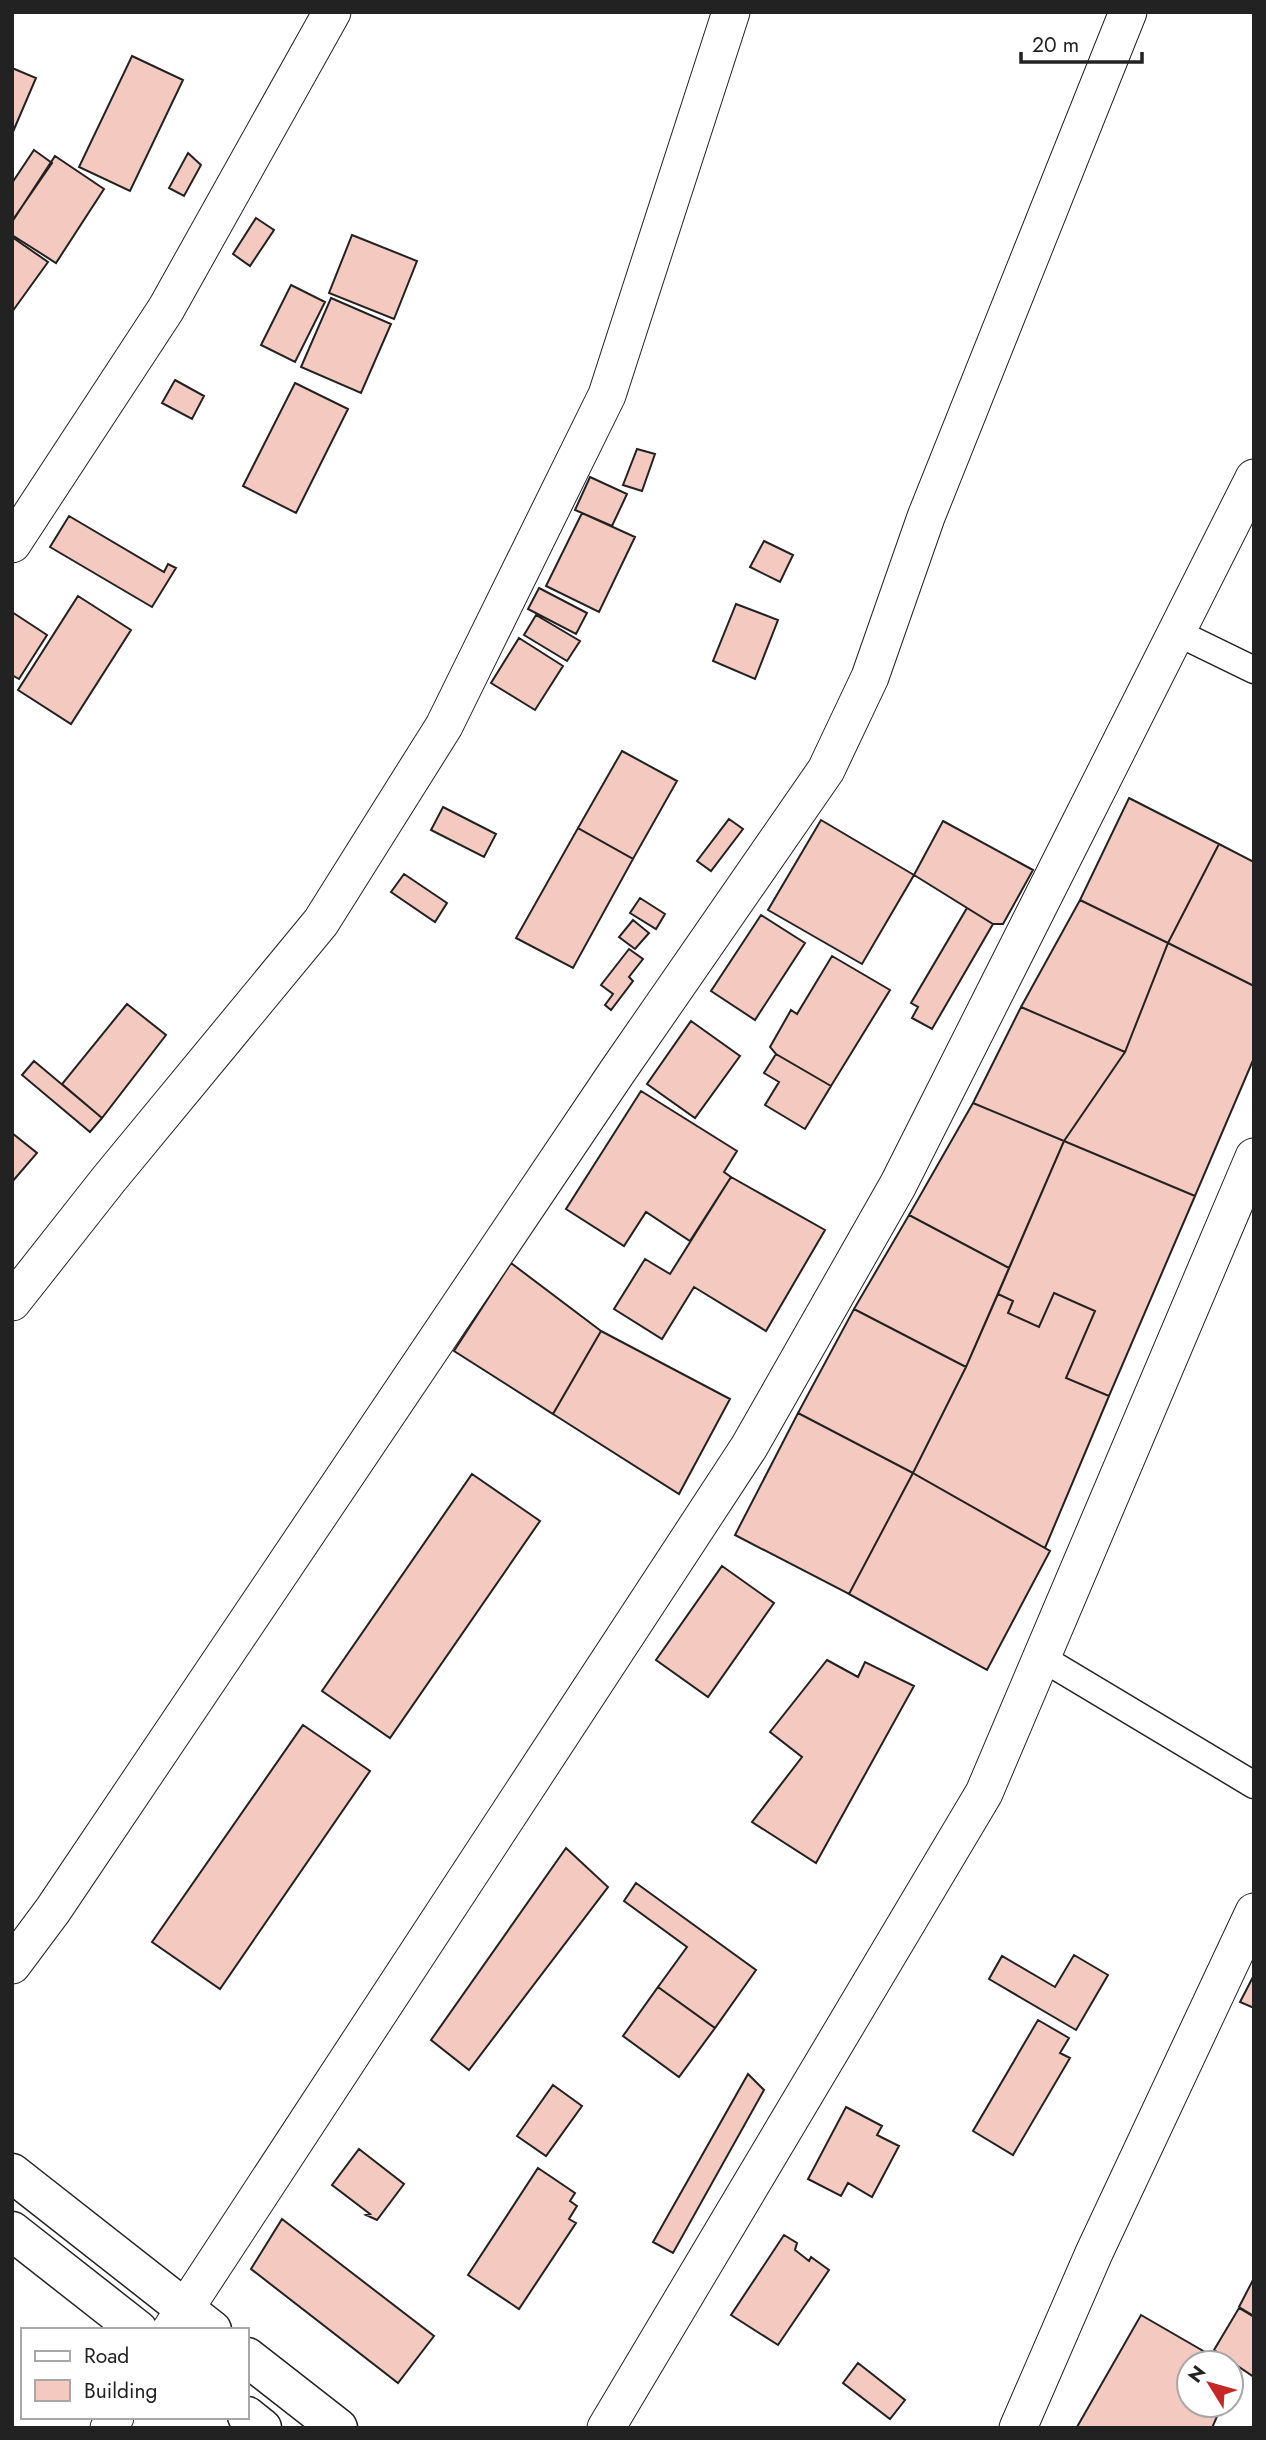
<svg xmlns="http://www.w3.org/2000/svg" width="1266" height="2440" font-family="Jost,sans-serif">
	<style>
		.building { fill: #f3c9c0; stroke: #222; stroke-width: 2 }
		.lines { fill: none; stroke-linecap: round; stroke-linejoin: round }
		.pedestrian-casing { stroke: #222; stroke-width: 29 }
		.minor-casing { stroke: #222; stroke-width: 39 }
		.primary-casing { stroke: #222; stroke-width: 41 }
		.pedestrian { stroke: #fff; stroke-width: 26 }
		.minor { stroke: #fff; stroke-width: 37 }
		.primary { stroke: #fff; stroke-width: 38 }
	</style>
	<rect width="100%" height="100%" fill="#fff"/>
	<!-- building -->
	<path class="building" d="M132,56L183,80L130,191L79,167Z
		M12,68L36,78L12,134Z
		M34,150L52,163L12,221V183Z
		M188,153L201,165L184,196L169,188Z
		M55,156L104,189L56,263L12,235V222Z
		M256,218L274,230L250,266L233,254Z
		M352,235L417,261L394,319L329,293Z
		M12,237L48,262L12,312Z
		M291,285L325,302L295,362L261,345Z
		M331,298L391,324L361,393L301,367Z
		M175,380L204,396L192,419L162,403Z
		M295,383L348,409L296,513L243,486Z
		M637,449L655,454L642,491L623,485Z
		M590,477L627,494L612,526L575,510Z
		M582,513L635,537L599,612L546,586Z
		M69,516L164,572L168,564L176,568L152,607L50,547Z
		M764,541L793,555L780,582L750,567Z
		M539,588L587,613L576,634L528,609Z
		M78,596L131,630L71,724L18,690Z
		M736,604L778,620L755,679L713,661Z
		M12,612L47,635L19,679L12,675Z
		M536,615L580,641L567,661L524,635Z
		M519,638L563,666L535,710L491,683Z
		M622,751L677,781L633,859L578,828Z
		M1129,798L1219,844L1168,943L1080,900Z
		M443,807L496,834L484,857L431,830Z
		M729,819L743,829L711,871L697,861Z
		M821,820L914,875L862,964L768,910Z
		M943,821L1033,870L1003,924H993L914,875Z
		M578,828L633,859L573,968L516,938Z
		M1219,844L1254,862V986L1168,943Z
		M404,874L447,903L435,922L391,892Z
		M640,898L665,914L656,929L630,913Z
		M1080,900L1168,943L1125,1052L1021,1007Z
		M967,908L993,924L932,1029L912,1018L918,1007L911,1003Z
		M761,915L805,943L755,1020L711,991Z
		M633,920L649,933L635,949L619,937Z
		M1168,943L1254,986V1058L1195,1196L1064,1141L1125,1052Z
		M629,949L643,959L629,977L633,981L611,1010L605,1005L613,994L601,985Z
		M832,956L890,990L831,1086L776,1054L770,1047L791,1010L797,1014Z
		M127,1004L166,1035L102,1118L62,1084Z
		M1021,1007L1125,1052L1064,1141L973,1103Z
		M691,1021L740,1056L695,1118L647,1084Z
		M776,1054L831,1086L805,1129L765,1105L779,1082L764,1073Z
		M34,1061L102,1118L90,1132L22,1075Z
		M641,1091L737,1151L724,1172L731,1177L690,1241L646,1212L624,1246L566,1209Z
		M973,1103L1064,1141L1009,1268L909,1215Z
		M12,1133L37,1153L12,1182Z
		M1064,1141L1195,1196L1109,1396L1066,1378L1095,1311L1054,1293L1039,1327L1008,1313L1013,1301L998,1294Z
		M731,1177L825,1230L766,1331L694,1287L662,1339L614,1309L645,1259L670,1274Z
		M909,1215L1009,1268L966,1367L854,1309Z
		M511,1263L601,1331L553,1414L454,1351Z
		M1054,1293L1095,1311L1066,1378L1109,1396L1045,1548L913,1473L966,1367L998,1294L1013,1301L1008,1313L1039,1327Z
		M854,1309L966,1367L913,1473L798,1413Z
		M601,1331L730,1399L679,1494L553,1414Z
		M798,1413L913,1473L849,1594L735,1535Z
		M913,1473L1050,1551L987,1670L849,1594Z
		M472,1474L540,1521L390,1738L322,1691Z
		M722,1566L774,1603L708,1697L656,1660Z
		M827,1660L858,1677L865,1662L914,1686L816,1863L752,1822L802,1757L770,1732Z
		M303,1725L370,1771L220,1989L152,1942Z
		M566,1848L608,1887L469,2070L431,2040Z
		M636,1883L756,1970L715,2028L658,1987L687,1947L624,1901Z
		M1074,1955L1108,1975L1076,2030L989,1979L1002,1956L1055,1987Z
		M1254,1975V2008L1240,2002Z
		M658,1987L715,2028L679,2077L623,2036Z
		M1038,2020L1069,2038L1060,2053L1070,2058L1013,2155L973,2131Z
		M748,2074L764,2090L673,2253L653,2242Z
		M553,2085L582,2106L546,2156L517,2136Z
		M846,2107L882,2126L877,2135L899,2146L872,2197L848,2183L841,2196L808,2179Z
		M359,2149L404,2184L377,2220L366,2215L370,2214L332,2185Z
		M538,2168L575,2193L570,2201L577,2206L569,2219L576,2223L519,2309L468,2275Z
		M282,2219L434,2336L398,2383L251,2269Z
		M784,2235L797,2243L795,2250L809,2261L811,2257L829,2270L778,2345L731,2315Z
		M1254,2278V2316L1239,2307Z
		M1239,2308L1254,2317V2377L1214,2350Z
		M1141,2315L1224,2363H1189V2405H1222L1212,2428L1077,2427Z
		M858,2363L905,2400L890,2419L843,2383Z"/>
	<g class="lines">
		<!-- pedestrian casing -->
		<g class="pedestrian-casing">
			<path id="pedestrian" d="M1176,632L1254,670
				M1042,1658L1254,1785"/>
		</g>
		<!-- minor casing -->
		<g class="minor-casing">
			<path id="minor" d="M12,544L166,309L332,12
				M12,1302L109,1179L321,922L444,726L607,395L731,12
				M12,1965L53,1910L617,1072L826,770L870,677L926,517L1128,12
				M171,2330L749,1447L898,1185L1254,478
				M109,2428L115,2417
				M606,2428L984,1793L1254,1157
				M1018,2428L1094,2253L1254,1912"/>
		</g>
		<!-- primary casing -->
		<g class="primary-casing">
			<path id="primary" d="M12,2173L212,2330
				M12,2231L138,2330
				M247,2357L338,2428
				M247,2416L262,2428"/>
		</g>
		<!-- pedestrian -->
		<use href="#pedestrian" class="pedestrian"/>
		<!-- minor -->
		<use href="#minor" class="minor"/>
		<!-- primary -->
		<use href="#primary" class="primary"/>
	</g>
	<!-- border -->
	<rect width="1266" height="2440" fill="none" stroke="#222222" stroke-width="28"/>
	<!-- legend -->
	<rect x="21" y="2328" width="228" height="91" fill="#ffffff" stroke="#a7a7a7" stroke-width="2"/>
	<rect x="35" y="2351" width="35" height="10" fill="#ffffff" stroke="#a7a7a7" stroke-width="2"/>
	<text x="84" y="2363" font-size="21" fill="#222222">Road</text>
	<rect x="35" y="2380" width="35" height="21" fill="#f3c9c0" stroke="#a7a7a7" stroke-width="2"/>
	<text x="84" y="2398" font-size="21" fill="#222222">Building</text>
	<!-- north arrow -->
	<g transform="translate(1210 2384) rotate(307)"><circle r="33" fill="#ffffff" stroke="#a7a7a7" stroke-width="2"/>
	<path d="M0-5L12 26L0 18L-12 26Z" fill="#c62828"/>
	<text y="-10" font-size="19" font-weight="bold" text-anchor="middle" fill="#222222">N</text>
	</g>
	<!-- scale -->
	<path d="M1021 52v10h121v-10" fill="none" stroke="#222222" stroke-width="3.5"/>
	<text x="1032" y="52" font-size="21" fill="#222222" stroke="#ffffff" stroke-width="5" paint-order="stroke">20 m</text>
</svg>
